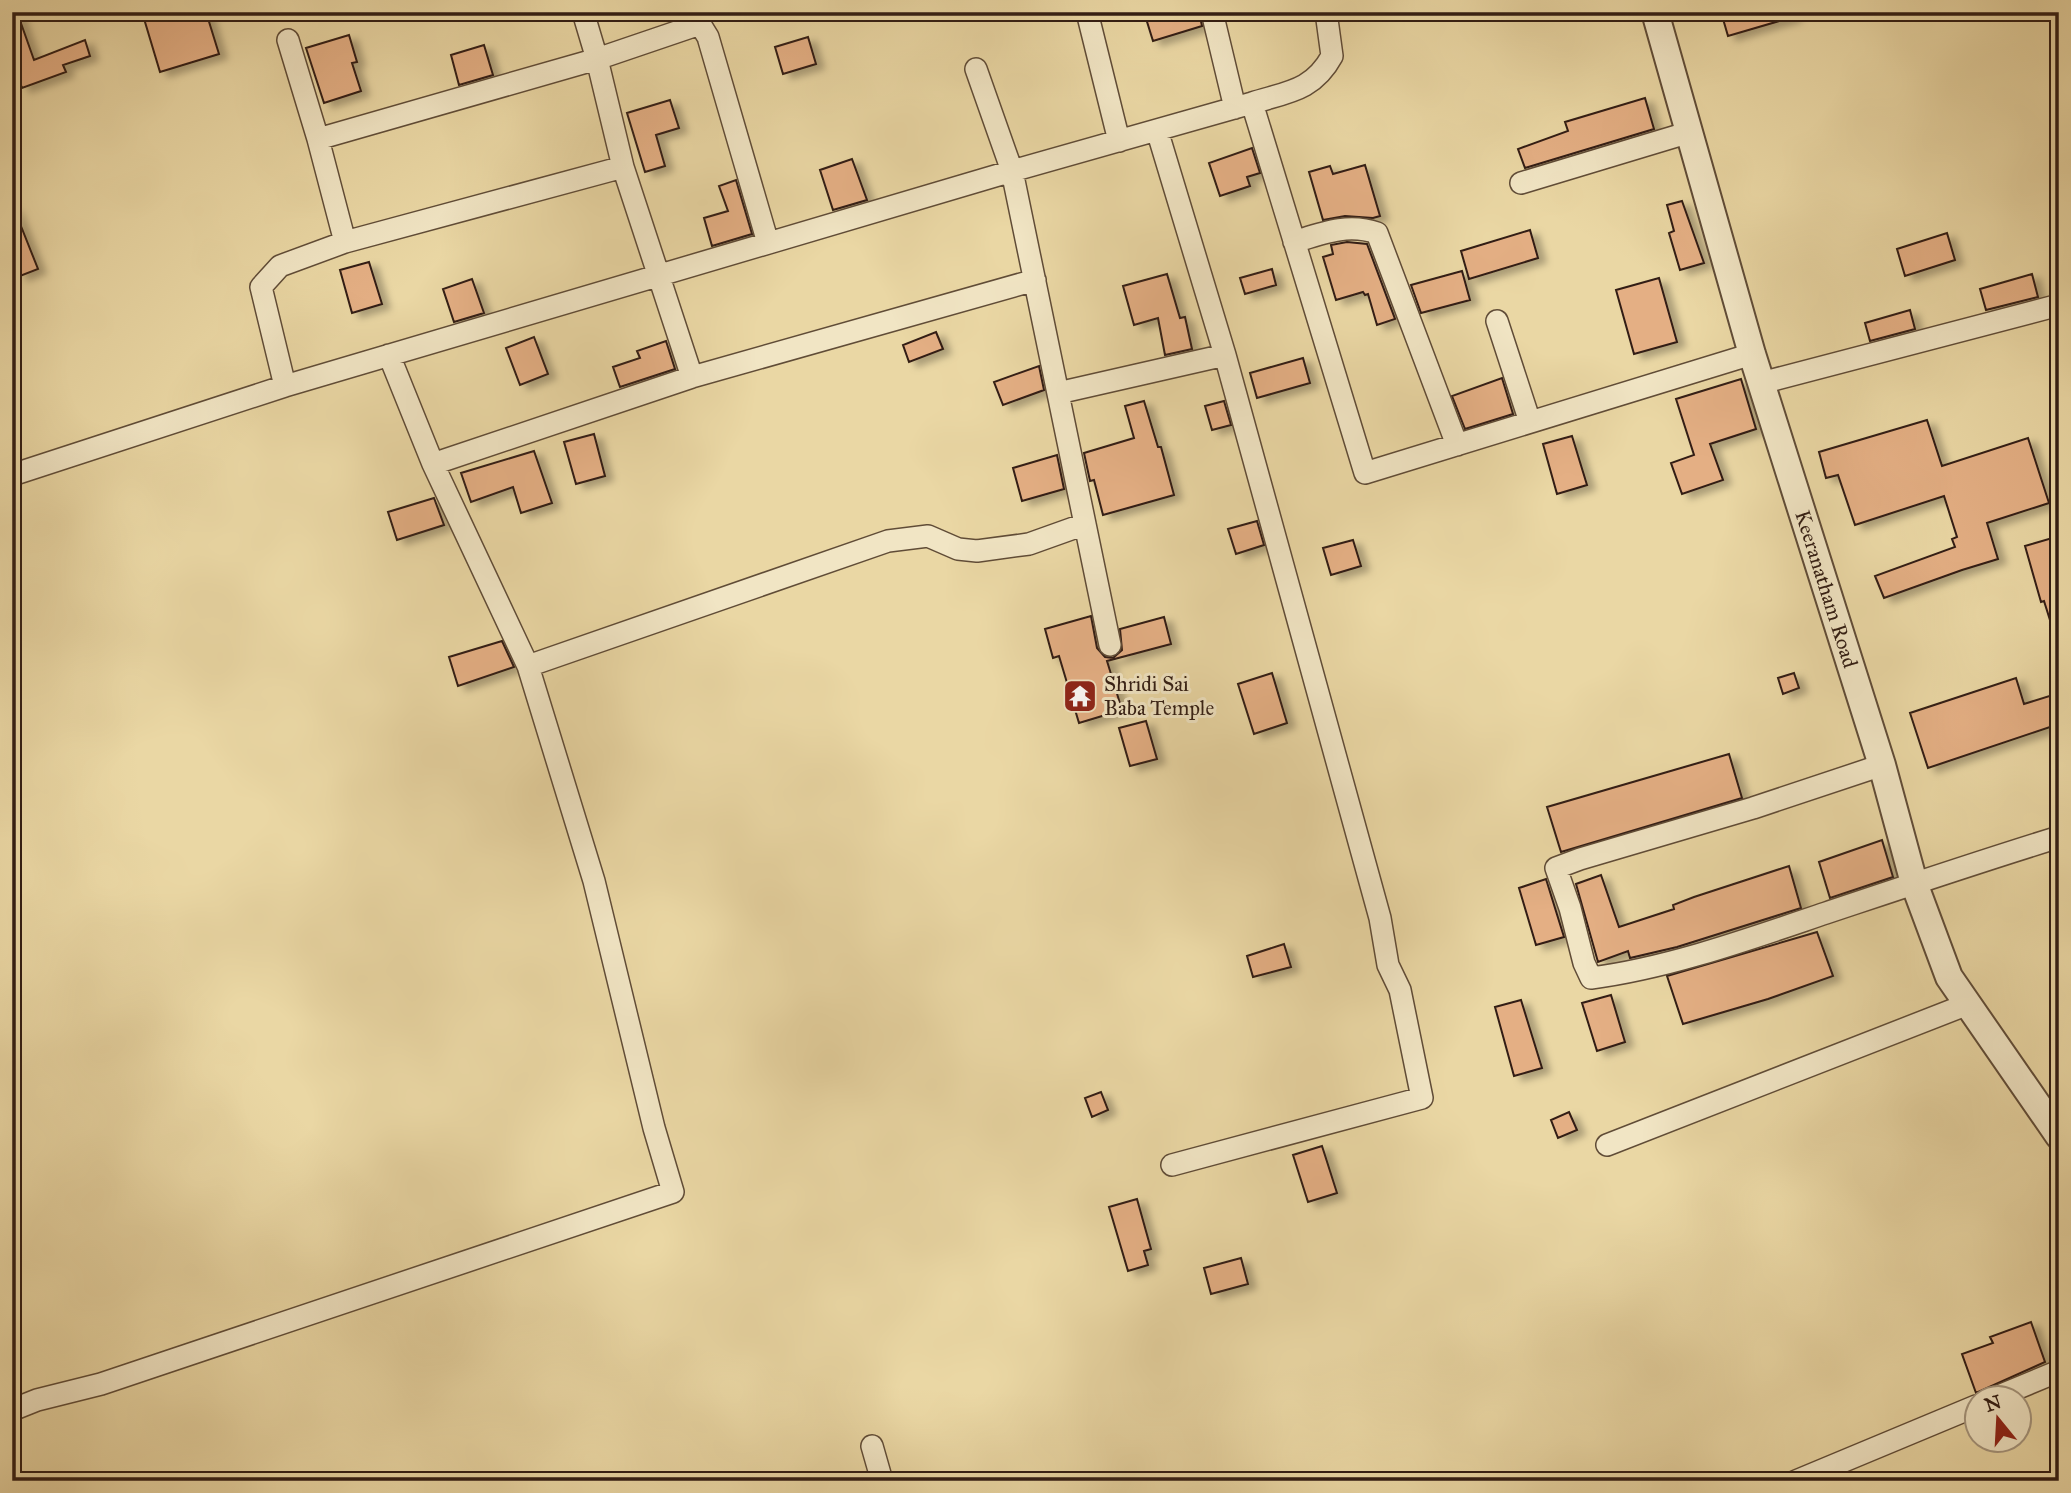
<svg xmlns="http://www.w3.org/2000/svg" width="2071" height="1493" font-family="'IM FELL Great Primer',serif">
	<style>
		.building { fill: #e4af84; stroke: #321d13; stroke-width: 2; filter: url(#shadow) }
		.lines { fill: none; stroke-linecap: round; stroke-linejoin: round }
		.minor-casing { stroke: #604c37; stroke-width: 24 }
		.tertiary-casing { stroke: #604c37; stroke-width: 30 }
		.minor { stroke: #f1e5c4; stroke-width: 21 }
		.tertiary { stroke: #f1e5c4; stroke-width: 26 }
		.labels { text-anchor: middle; dominant-baseline: central; stroke-width: 6; stroke-linejoin: round; paint-order: stroke }
		.street-label { font-size: 21px; fill: #321d13; stroke: #f1e5c4 }
		.poi-label { font-size: 21px; fill: #321d13; stroke: #f1e5c4; text-anchor: start }
	</style>
	<defs>
		<filter id="shadow"><feDropShadow dx="8" dy="4.5" stdDeviation="3.5" flood-color="#0004"/></filter>
	</defs>
	<rect width="100%" height="100%" fill="#ead7a4"/>
	<filter id="stains"><feTurbulence type="fractalNoise" baseFrequency=".00286" numOctaves="4"/><feColorMatrix values="0 0 0 0 .2 0 0 0 0 .09 0 0 0 0 .02 0 0 0 .5 -.17"/></filter>
	<radialGradient id="worn" r=".72"><stop offset=".6" stop-color="#630" stop-opacity="0"/><stop offset="1" stop-color="#630" stop-opacity=".3"/></radialGradient>
	<!-- building -->
	<path class="building" d="M12,12H17L34,60L85,40L90,56L63,65L66,72L22,88L12,61Z
		M142,12H206L219,54L160,72Z
		M1144,12H1199L1202,26L1153,41Z
		M1721,12H1793V17L1728,36Z
		M349,35L357,62L352,63L361,91L324,103L306,48Z
		M808,37L816,64L783,74L775,47Z
		M484,45L493,75L459,85L451,55Z
		M1645,98L1654,129L1525,168L1518,149L1568,131L1565,122Z
		M670,100L679,128L656,135L665,166L645,172L627,113Z
		M1252,148L1260,173L1247,177L1250,186L1220,196L1209,163Z
		M852,159L867,200L833,210L820,170Z
		M1365,165L1380,216L1373,218L1345,216L1323,220L1309,172L1330,166L1333,174Z
		M736,180L752,234L712,246L704,218L728,211L719,186Z
		M1682,201L1704,263L1680,270L1669,233L1674,231L1667,205Z
		M13,206L38,269L20,276L12,257Z
		M1530,230L1538,258L1469,279L1461,251Z
		M1947,233L1955,260L1905,276L1897,249Z
		M1347,242L1367,244L1395,319L1377,325L1368,294L1365,295L1363,292L1336,300L1323,257L1333,254L1331,245Z
		M369,262L382,304L352,313L340,270Z
		M1272,269L1276,285L1245,294L1240,278Z
		M1462,271L1470,300L1421,313L1411,285Z
		M1167,274L1180,318L1185,317L1192,349L1165,355L1158,318L1134,325L1123,286Z
		M2032,274L2038,297L1986,310L1980,289Z
		M1659,278L1677,342L1634,354L1616,290Z
		M472,279L484,313L454,322L443,289Z
		M1910,310L1915,329L1870,341L1865,323Z
		M936,332L943,349L909,362L903,345Z
		M534,337L548,374L520,385L506,348Z
		M666,341L675,369L620,387L613,367L640,358L637,351Z
		M1303,358L1310,383L1257,398L1250,373Z
		M1039,366L1044,390L1003,405L994,382Z
		M1502,378L1513,414L1465,429L1452,396Z
		M1741,379L1756,429L1710,444L1723,480L1682,494L1671,463L1694,455L1676,399Z
		M1144,401L1158,447H1161L1174,495L1103,515L1094,480L1090,481L1084,453L1134,438L1125,406Z
		M1224,401L1231,425L1212,430L1205,406Z
		M1927,420L1942,466L2028,438L2049,503L1987,523L1998,559L1962,570L1884,598L1875,576L1955,547L1952,539L1957,537L1944,496L1855,525L1838,475L1826,478L1819,452Z
		M594,434L605,476L576,484L564,442Z
		M1572,436L1587,485L1557,494L1543,444Z
		M534,451L552,503L521,513L513,487L471,502L461,473Z
		M1057,455L1064,489L1022,501L1013,468Z
		M434,498L444,525L397,540L388,512Z
		M1257,521L1264,545L1236,554L1228,529Z
		M2059,536V635L2055,636L2044,601L2041,602L2025,546Z
		M1353,540L1361,566L1331,575L1323,548Z
		M1091,616L1097,648L1105,657L1113,658L1122,650L1120,629L1164,617L1171,644L1107,661L1122,710L1079,723L1059,656L1053,658L1045,629Z
		M502,641L514,667L458,686L449,657Z
		M1272,673L1287,723L1254,734L1238,684Z
		M1794,673L1799,688L1783,694L1778,678Z
		M2016,678L2024,704L2059,693V724L1928,768L1910,713Z
		M1146,721L1157,759L1130,766L1119,728Z
		M1729,754L1742,798L1561,852L1547,807Z
		M1882,840L1893,877L1830,898L1819,862Z
		M1789,866L1801,908L1677,947L1630,958L1628,951L1598,962L1576,884L1601,875L1619,927L1674,909L1673,905L1694,897Z
		M1546,879L1564,937L1536,945L1519,888Z
		M1817,932L1833,976L1768,999L1683,1024L1667,976Z
		M1284,944L1291,967L1253,977L1247,956Z
		M1611,995L1625,1042L1597,1051L1582,1003Z
		M1521,1000L1542,1068L1514,1076L1495,1007Z
		M1101,1092L1108,1110L1092,1117L1085,1098Z
		M1569,1112L1577,1130L1558,1138L1551,1120Z
		M1322,1146L1337,1193L1308,1202L1293,1155Z
		M1137,1199L1151,1249L1144,1251L1148,1265L1128,1271L1109,1207Z
		M1241,1258L1248,1284L1211,1294L1204,1268Z
		M2031,1322L2045,1362L1976,1393L1962,1354L1993,1343L1990,1337Z"/>
	<g class="lines">
		<!-- minor casing -->
		<g class="minor-casing">
			<path id="minor" d="M583,12L597,59L623,167L692,377
				M697,12L700,24L708,37L768,243
				M1087,12L1119,141
				M1212,12L1235,108
				M1252,103C1287,92 1313,91 1332,56L1326,12
				M1157,130L1225,355L1380,918L1388,965L1400,990L1422,1098L1172,1165
				M318,139L597,59L700,24
				M1521,183L1690,132
				M345,242L623,167
				M1294,242C1323,233 1348,223 1377,233L1457,445
				M1497,321L1530,422
				M389,355L433,464
				M1761,383L2059,305
				M285,386L261,287L280,266L345,242L318,139L288,40
				M1058,393L1225,355
				M12,475L285,386L1012,171L976,69
				M1110,645L1012,171L1252,103L1365,473L1752,354
				M528,666L888,541L928,536L958,549L977,551L1029,544L1085,524
				M1882,765L1753,808L1580,859L1556,868L1570,908L1584,963L1591,978C1669,968 1752,938 1826,913C1904,887 1981,861 2059,837
				M1607,1145L1968,1004
				M1994,1398L2059,1371
				M12,1410L37,1400L101,1384L673,1192L654,1128L594,881L528,666L433,464L692,377L1035,280
				M872,1446L882,1481
				M1796,1481L1976,1406"/>
		</g>
		<!-- tertiary casing -->
		<g class="tertiary-casing">
			<g id="tertiary">
				<path id="s1" d="M1655,12L1752,354L1882,765L1914,883L1949,977L2059,1136"/>
			</g>
		</g>
		<!-- minor -->
		<use href="#minor" class="minor"/>
		<!-- tertiary -->
		<use href="#tertiary" class="tertiary"/>
	</g>
	<!-- icons -->
	<defs>
		<g id="temple-square" transform="scale(1.75)"><rect x="-9" y="-9" width="18" height="18" rx="4" fill="#8f2418" stroke="#f1e5c4"/><path d="M0-6L5-2H3V0L6.5 2.5H4V6H1.5V3h-3V6H-4V2.5H-6.5L-3 0V-2H-5Z" fill="#fff"/></g>
	</defs>
	<g fill-rule="evenodd">
		<use href="#temple-square" x="1080" y="696"/>
	</g>
	<g class="labels">
		<!-- street labels -->
		<g class="street-label">
			<text stroke="none"><textPath href="#s1" startOffset="602">Keeranatham Road</textPath></text>
		</g>
		<!-- poi labels -->
		<g class="poi-label">
			<text x="1104" y="684">Shridi Sai<tspan x="1104" dy="24">Baba Temple</tspan></text>
		</g>
	</g>
	<!-- margin -->
	<rect width="2071" height="1493" fill="none" stroke="#ead7a4" stroke-width="42"/>
	<rect x="14" y="14" width="2043" height="1465" fill="none" stroke="#321d13" stroke-width="3.5"/>
	<rect x="21" y="21" width="2029" height="1451" fill="none" stroke="#321d13" stroke-width="2"/>
	<!-- north arrow -->
	<g transform="translate(1998 1419) rotate(342)"><circle r="33" fill="#f1e5c4" stroke="#a5957d" stroke-width="2"/>
	<path d="M0-5L12 26L0 18L-12 26Z" fill="#8f2418"/>
	<text y="-10" font-size="19" font-weight="bold" text-anchor="middle" fill="#321d13">N</text>
	</g>
	<rect width="100%" height="100%" filter="url(#stains)"/>
	<rect width="100%" height="100%" fill="url(#worn)"/>
</svg>
